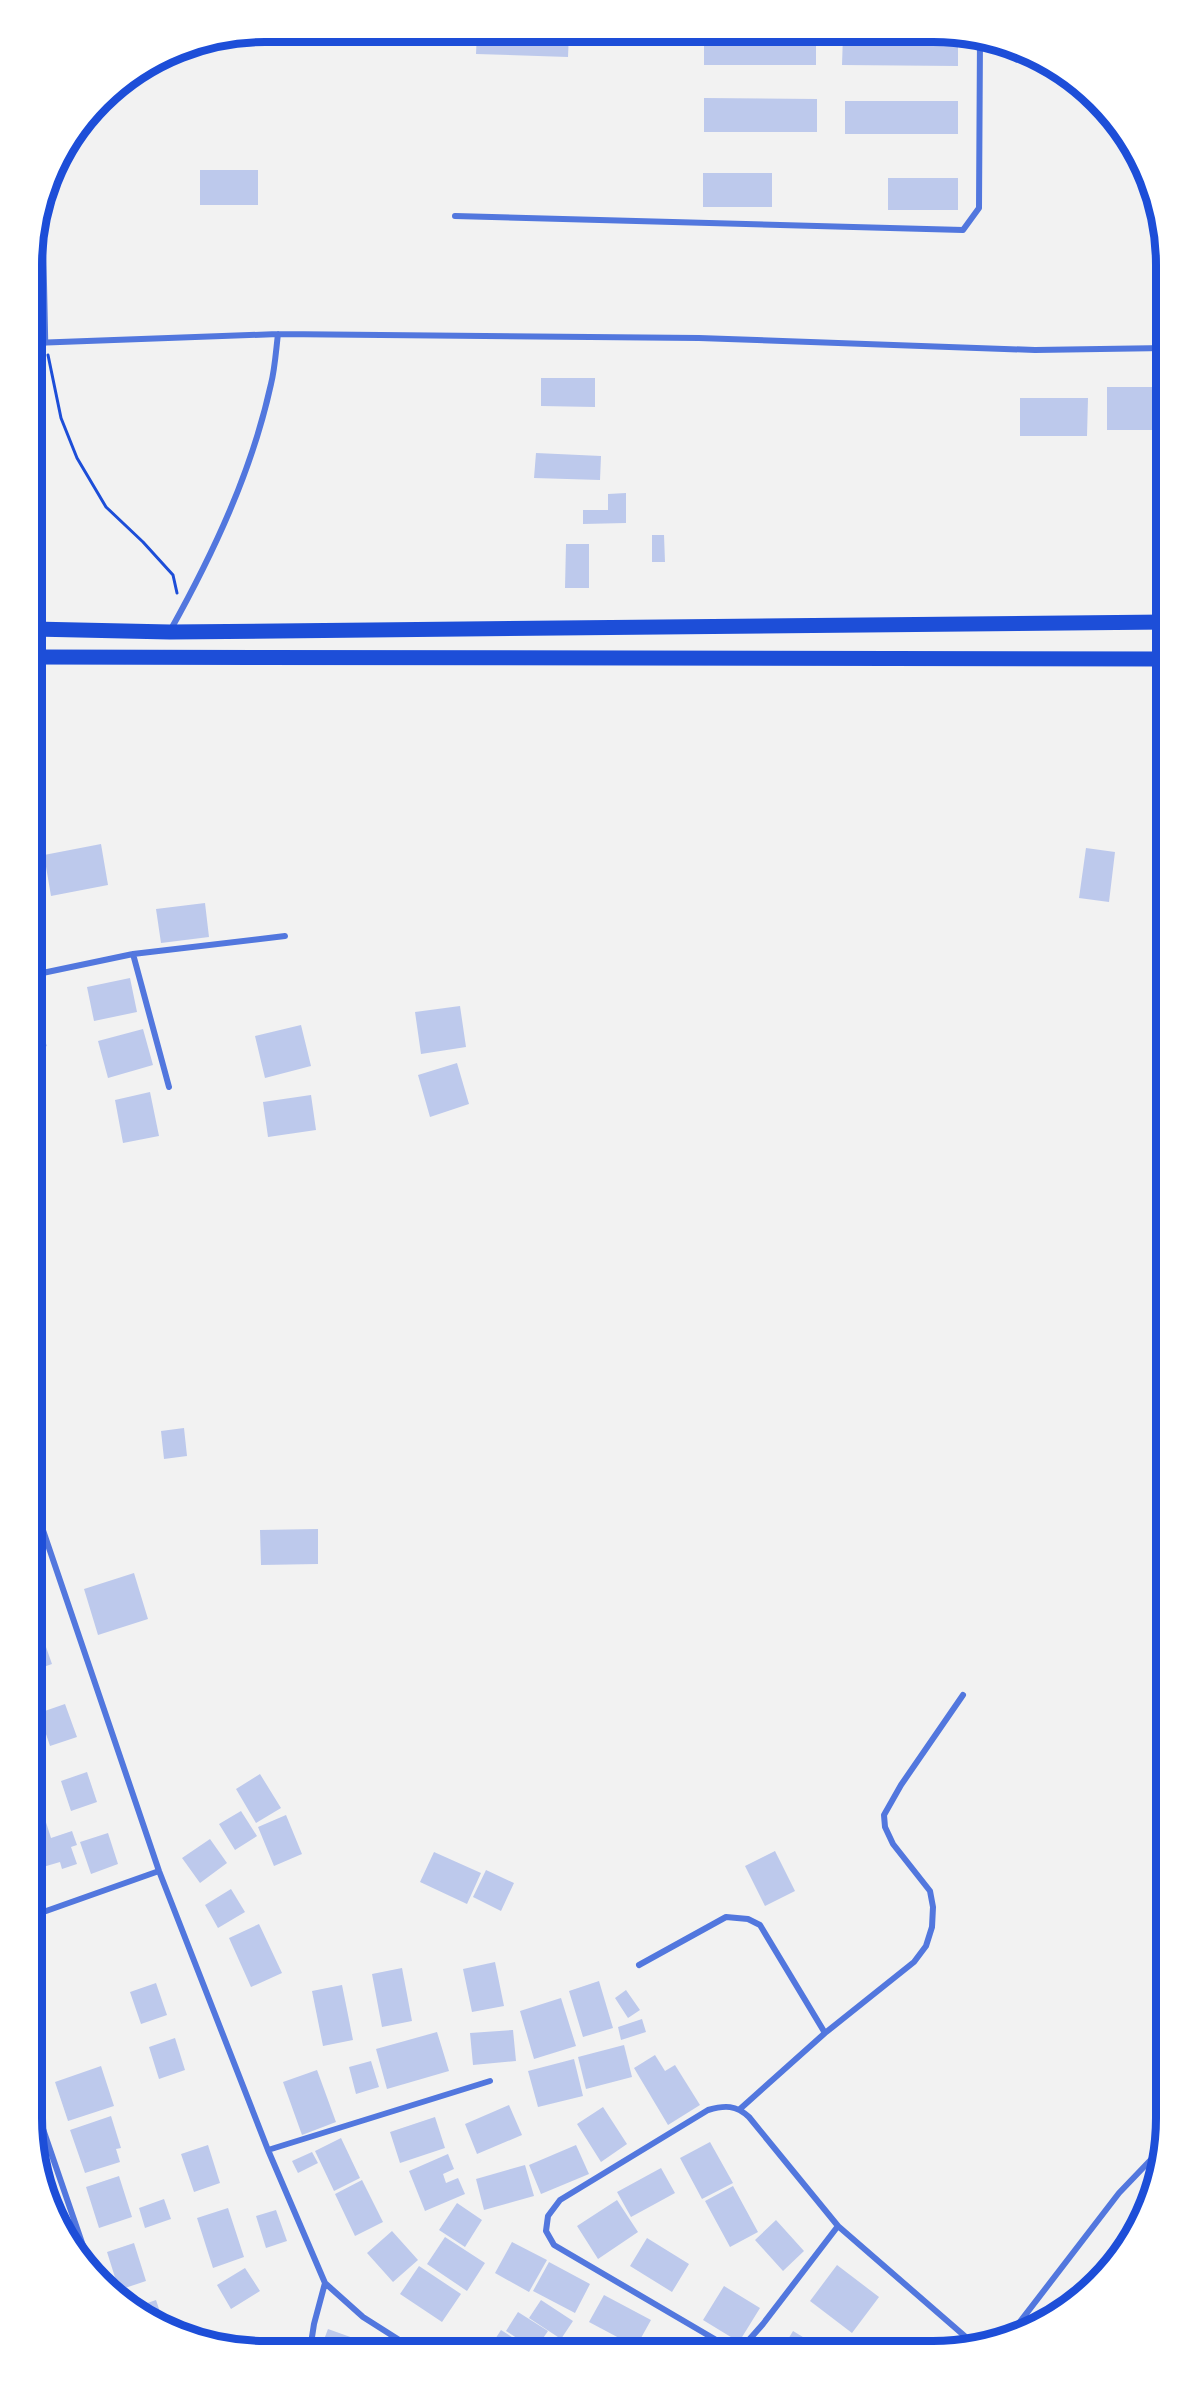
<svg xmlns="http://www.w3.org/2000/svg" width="1198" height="2383" font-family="Roboto,sans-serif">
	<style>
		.building { fill: #bdc9ec }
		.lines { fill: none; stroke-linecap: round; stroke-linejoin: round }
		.path { stroke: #1d4ed8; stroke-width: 3 }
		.service { stroke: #5277de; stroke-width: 4.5 }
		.minor { stroke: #5277de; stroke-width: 6 }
		.primary { stroke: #1d4ed8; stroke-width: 15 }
		.rim { fill: none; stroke: #1d4ed8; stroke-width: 8 }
	</style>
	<rect width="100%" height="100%" fill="#f2f2f2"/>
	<!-- building -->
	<path class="building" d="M477,33H569L568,57L476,54Z
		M704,34L816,35V65H704Z
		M843,35L958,36V66L842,65Z
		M704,98L817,99V132H704Z
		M845,101H958V134H845Z
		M200,170H258V205H200Z
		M703,173H772V207H703Z
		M888,178H958V210H888Z
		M541,378H595V407L541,406Z
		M1107,387H1161V430H1107Z
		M1020,398H1088L1087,436H1020Z
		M536,453L601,456L600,480L534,478Z
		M1166,458V487L1159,488L1156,459Z
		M626,493V523L583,524V510H608V494Z
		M1162,506H1166V532H1165Z
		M652,535H664L665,562H652Z
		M566,544H589V588H565Z
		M101,844L108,885L51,896L44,855Z
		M1086,848L1115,852L1109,902L1079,898Z
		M205,903L209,937L161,943L156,909Z
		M130,978L137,1012L94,1021L87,987Z
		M460,1006L466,1047L421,1054L415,1012Z
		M33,1011L47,1046L33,1052Z
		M301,1025L311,1066L265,1078L255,1036Z
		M143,1029L153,1065L108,1078L98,1041Z
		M457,1063L469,1104L430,1117L418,1075Z
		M150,1092L159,1136L123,1143L115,1100Z
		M311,1095L316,1130L268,1137L263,1102Z
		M184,1428L187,1456L164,1459L161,1431Z
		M318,1529V1564L261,1565L260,1530Z
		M134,1573L148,1619L98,1635L84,1589Z
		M41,1633L52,1664L32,1671V1636Z
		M65,1704L77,1737L50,1746L39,1713Z
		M32,1731L41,1759L32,1762Z
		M87,1772L97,1802L71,1811L61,1781Z
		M260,1774L281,1808L256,1823L236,1789Z
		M241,1811L257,1836L235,1850L219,1824Z
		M286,1815L302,1854L274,1866L258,1827Z
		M44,1816L51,1838L72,1831L77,1845L71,1847L77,1864L62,1869L60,1862L43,1867L32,1833V1820Z
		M108,1833L118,1864L91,1874L80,1842Z
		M210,1839L227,1863L200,1883L182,1858Z
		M775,1851L795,1891L765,1906L745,1866Z
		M434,1852L481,1873L467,1904L420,1882Z
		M486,1870L514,1883L501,1911L473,1897Z
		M231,1889L245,1912L218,1928L205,1905Z
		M259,1924L282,1973L251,1987L229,1938Z
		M495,1962L504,2006L472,2012L463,1969Z
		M402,1968L412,2021L382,2027L372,1974Z
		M599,1981L613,2028L583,2037L569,1991Z
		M156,1983L167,2015L141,2024L130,1992Z
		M342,1985L353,2040L323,2046L312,1991Z
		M626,1990L640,2010L628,2018L615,1998Z
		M561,1998L576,2046L534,2059L520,2011Z
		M642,2019L646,2032L621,2040L618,2027Z
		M513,2030L516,2061L473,2065L470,2033Z
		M437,2032L449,2071L387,2089L376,2049Z
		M175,2038L185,2070L159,2079L149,2047Z
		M624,2045L632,2077L586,2089L578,2057Z
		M655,2055L665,2071L675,2065L700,2105L668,2125L634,2068Z
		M574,2059L583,2096L538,2107L528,2071Z
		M371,2061L379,2087L356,2094L349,2067Z
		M101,2066L114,2106L68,2121L55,2082Z
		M317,2070L336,2122L302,2135L283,2082Z
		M509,2105L522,2135L477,2154L465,2124Z
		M603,2107L627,2144L601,2162L577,2124Z
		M111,2116L121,2148L116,2149L120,2162L85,2173L70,2130Z
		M435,2117L445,2148L400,2163L390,2132Z
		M341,2138L360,2178L334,2191L315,2151Z
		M710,2142L733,2183L702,2199L680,2158Z
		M208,2145L220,2183L194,2192L181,2154Z
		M576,2145L589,2174L541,2194L529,2165Z
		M312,2152L318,2163L298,2173L292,2161Z
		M448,2154L454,2169L443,2174L446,2183L458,2178L465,2194L425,2211L409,2171Z
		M525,2165L534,2196L484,2210L476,2179Z
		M661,2168L675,2193L631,2217L617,2192Z
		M119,2176L132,2217L99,2228L86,2187Z
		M362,2180L383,2222L355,2236L335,2194Z
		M733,2186L758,2232L730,2247L705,2201Z
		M164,2199L171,2219L145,2228L139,2208Z
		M617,2200L638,2232L598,2259L577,2226Z
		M457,2203L482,2220L465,2247L439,2230Z
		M228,2208L244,2257L213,2268L197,2218Z
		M276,2210L287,2241L266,2248L256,2216Z
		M776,2220L804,2251L783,2271L755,2240Z
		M392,2231L418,2260L393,2282L367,2253Z
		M445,2237L485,2263L467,2291L427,2264Z
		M647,2238L689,2264L672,2292L630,2266Z
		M512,2242L547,2260L529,2292L495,2273Z
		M134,2243L146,2281L119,2290L107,2252Z
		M549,2262L590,2284L575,2313L533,2291Z
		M837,2265L879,2297L852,2333L810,2301Z
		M419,2266L461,2294L442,2322L400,2294Z
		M245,2268L260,2291L231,2309L217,2285Z
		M724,2286L760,2308L739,2342L703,2320Z
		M604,2295L651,2320L636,2347L589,2322Z
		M156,2300L165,2327L133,2308Z
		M541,2300L573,2321L561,2339L529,2318Z
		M518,2312L548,2331L535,2350L506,2331Z
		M328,2329L370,2344L368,2350H320Z
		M501,2330L532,2350H488Z
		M793,2331L826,2351H781Z
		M679,2338L695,2351H668Z
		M257,2339L258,2350L226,2347L225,2345Z"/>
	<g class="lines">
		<!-- path -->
		<path class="path" d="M48,355L61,418L77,458L106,507L143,542L173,575L177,593"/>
		<!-- service -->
		<path class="service" d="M43,202L46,343"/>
		<!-- minor -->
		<path class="minor" d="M455,216L963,230L979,208L980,37
			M33,343L278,334L699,338L1035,350L1166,348
			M170,631C213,554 252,471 271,384C275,368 276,350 278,334
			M133,954L169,1087
			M33,975L133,954L285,936
			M32,1498L159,1871L268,2150L325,2283L363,2317L415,2350
			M32,1916L159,1871
			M639,1965L726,1917L748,1919L760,1925L825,2033
			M32,2097L92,2272
			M740,2109L825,2033L914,1962L926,1946L932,1927L933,1907L930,1891L893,1844L885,1827L884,1815L901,1785L963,1695
			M268,2150L490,2081
			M1006,2340L1119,2193L1163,2147
			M310,2350L314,2324L325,2283
			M735,2351L554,2245L546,2231L548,2216L560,2200L708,2110C725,2105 736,2105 749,2117L838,2226
			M739,2351L763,2324L838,2226L975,2345"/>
		<!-- primary -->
		<path class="primary" d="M33,629L170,632L1166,622
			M33,657L1166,659"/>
	</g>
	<!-- crop -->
	<path d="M0 0H1198V2383H0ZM265 42H933A223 223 0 0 1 1156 265V2118A223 223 0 0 1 933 2341H265A223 223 0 0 1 42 2118V265A223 223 0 0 1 265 42Z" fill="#fff" fill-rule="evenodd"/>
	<path class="rim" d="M265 42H933A223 223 0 0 1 1156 265V2118A223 223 0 0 1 933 2341H265A223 223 0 0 1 42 2118V265A223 223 0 0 1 265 42Z"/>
</svg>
